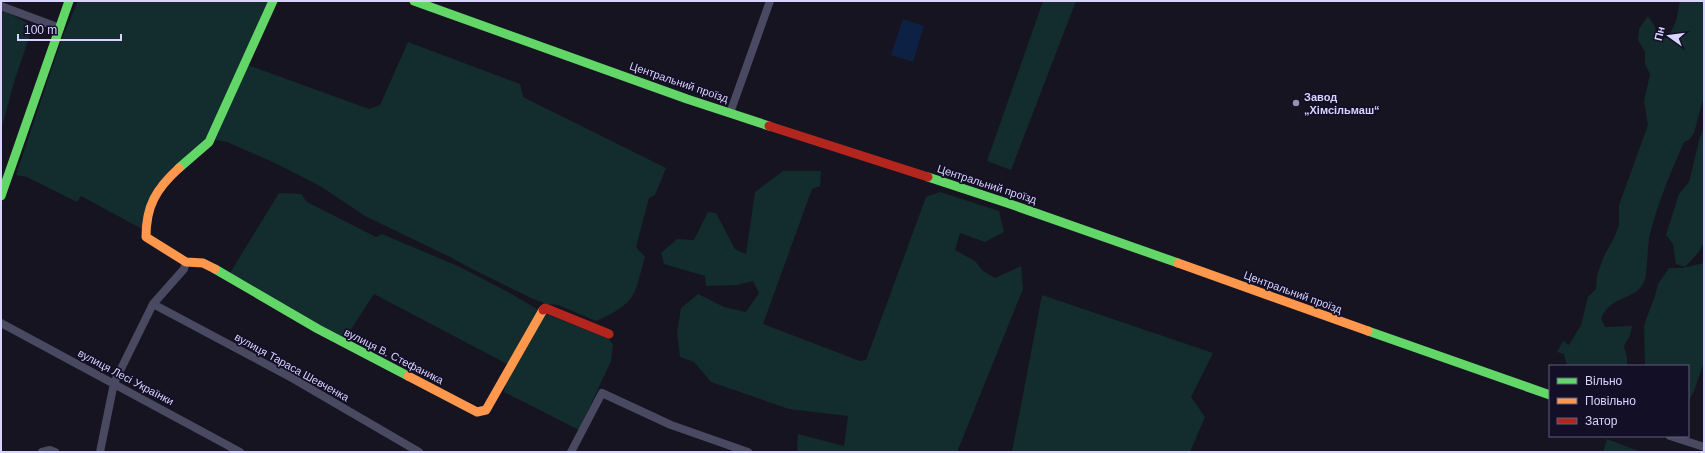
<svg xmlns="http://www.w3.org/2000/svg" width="1705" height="453" font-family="Helvetica,sans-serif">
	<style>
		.green { fill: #132c2d }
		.water { fill: #0d2144 }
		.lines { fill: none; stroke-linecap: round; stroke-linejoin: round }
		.street { stroke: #4a4962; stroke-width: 8 }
		.fast { stroke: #63d668; stroke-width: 9 }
		.slow { stroke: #ff974d; stroke-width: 9 }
		.jam { stroke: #b3261e; stroke-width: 9 }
		.poi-dot { fill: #9591b1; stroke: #130f26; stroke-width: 1.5 }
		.labels { text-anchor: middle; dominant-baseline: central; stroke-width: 3.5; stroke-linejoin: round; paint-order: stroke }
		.street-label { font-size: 11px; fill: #d9d4ff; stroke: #130f26 }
		.poi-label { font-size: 11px; font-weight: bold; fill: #d9d4ff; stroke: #130f26; text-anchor: start }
	</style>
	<rect width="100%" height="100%" fill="#161421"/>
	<!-- green -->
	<path class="green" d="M78,1H270L207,140L175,167L142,229L81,196L77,202L27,177L16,175L62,38Z
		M1043,1H1076L1011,170L987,161Z
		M1680,1H1704V96L1694,133L1689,140L1684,142C1671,172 1658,202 1650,234C1647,245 1648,274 1644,282C1637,297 1621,296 1610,306C1606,309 1603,314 1601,318L1605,327L1632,326L1630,335L1624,346L1627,358V366H1567L1564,354L1557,352L1563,341L1569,345L1581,325L1588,297L1596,289L1597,275L1604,256L1614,238L1619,225V205L1648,125L1644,101L1650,74L1645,64V52L1638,40L1639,29L1648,16L1654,25L1658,38H1668L1676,21Z
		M1,9L33,26L15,79L1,130Z
		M408,42L520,84L523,97L666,168L655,195L649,198L636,247L645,257C641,269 639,283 634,293C627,307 610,315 596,321L558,305L547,304L531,298L472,269L452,258L365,216L320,186L275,163L227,142L215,140L248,65L369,109L380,105Z
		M1704,128V243L1698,253L1685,267L1676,264L1673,244L1666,235L1679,194L1689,182L1700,137Z
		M783,171H821L820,186L812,189L763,324L860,361L866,360L926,197L940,192L999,211L1004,232L985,242L960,233L955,250L975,261L983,271L995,278L1021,266L1023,289L957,452H797L798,434L844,446L848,416L789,409L711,382L694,362L680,357L677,333L681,308L698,294L724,307L746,312L759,293L753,281L737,285L706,286L705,276L664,264L661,253L677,239L694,240L708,212L716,213L735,249L746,254L755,192Z
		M279,193L301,194L307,202L376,237L382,234L460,267L508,292L544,313L609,339L613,345L611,361L579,430L504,392L509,365L374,294L344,340L230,273Z
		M1704,263V362L1694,391L1688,402V366H1645L1644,325L1655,296L1658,284L1669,268H1682Z
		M1042,295L1213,353L1191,397L1205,417L1190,452H1012Z
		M1607,439L1641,452H1603Z"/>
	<!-- water -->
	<path class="water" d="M903,19L924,26L913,62L891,55Z"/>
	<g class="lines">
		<!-- street -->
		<path class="street" d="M1,6L60,28
			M730,113L770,1
			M153,304L292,378L419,452
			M1,323L240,452
			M1670,436L1704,447
			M42,452L50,450L55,452
			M100,452L114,383L153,304L184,269L186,262
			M571,452L602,393L671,425L748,452"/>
		<!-- fast -->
		<path class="fast" d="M414,1L687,99L769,126
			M179,168L209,142L273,1
			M928,177L1010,204L1178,263
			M1,196L69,1
			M215,269L318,329L408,376
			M1368,331L1550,395"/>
		<!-- slow -->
		<path class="slow" d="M179,168C156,189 146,206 146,237L186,262L203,263L215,269
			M1178,263L1368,331
			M408,376L477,412L486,410L543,310"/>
		<!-- jam -->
		<path class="jam" d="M769,126L928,177
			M543,310L545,308L609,334"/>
	</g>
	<!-- markers -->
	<circle class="poi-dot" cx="1296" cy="103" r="4"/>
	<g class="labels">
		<!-- street labels -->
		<g class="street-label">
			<text transform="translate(679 82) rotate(19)">Центральний проїзд</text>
			<text transform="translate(987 184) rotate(18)">Центральний проїзд</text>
			<text transform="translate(1293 292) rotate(20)">Центральний проїзд</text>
			<text transform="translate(394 356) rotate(27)">вулиця В. Стефаника</text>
			<text transform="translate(292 367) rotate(29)">вулиця Тараса Шевченка</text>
			<text transform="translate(126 377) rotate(28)">вулиця Лесі Українки</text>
		</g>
		<!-- poi labels -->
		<g class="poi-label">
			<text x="1304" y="97">Завод<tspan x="1304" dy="13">„Хімсільмаш“</tspan></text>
		</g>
	</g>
	<!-- border -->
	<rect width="1705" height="453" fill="none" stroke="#d9d4ff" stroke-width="4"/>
	<!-- legend -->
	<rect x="1549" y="365" width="140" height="72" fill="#130f26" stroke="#625e7d"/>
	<rect x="1557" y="378" width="20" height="6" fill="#63d668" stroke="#625e7d"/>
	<text x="1585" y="385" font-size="12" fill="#d9d4ff">Вільно</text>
	<rect x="1557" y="398" width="20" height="6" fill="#ff974d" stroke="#625e7d"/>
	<text x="1585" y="405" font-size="12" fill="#d9d4ff">Повільно</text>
	<rect x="1557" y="418" width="20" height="6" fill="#b3261e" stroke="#625e7d"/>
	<text x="1585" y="425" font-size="12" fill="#d9d4ff">Затор</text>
	<!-- north arrow -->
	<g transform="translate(1669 36) rotate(284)" stroke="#130f26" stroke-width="3" paint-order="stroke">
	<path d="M0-3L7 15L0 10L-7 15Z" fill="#d9d4ff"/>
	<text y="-6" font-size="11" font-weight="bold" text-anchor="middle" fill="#d9d4ff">Пн</text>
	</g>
	<!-- scale -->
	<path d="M18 34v6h103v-6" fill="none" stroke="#d9d4ff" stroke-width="2"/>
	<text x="24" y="34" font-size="12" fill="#d9d4ff" stroke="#130f26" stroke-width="3" paint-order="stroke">100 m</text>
</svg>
